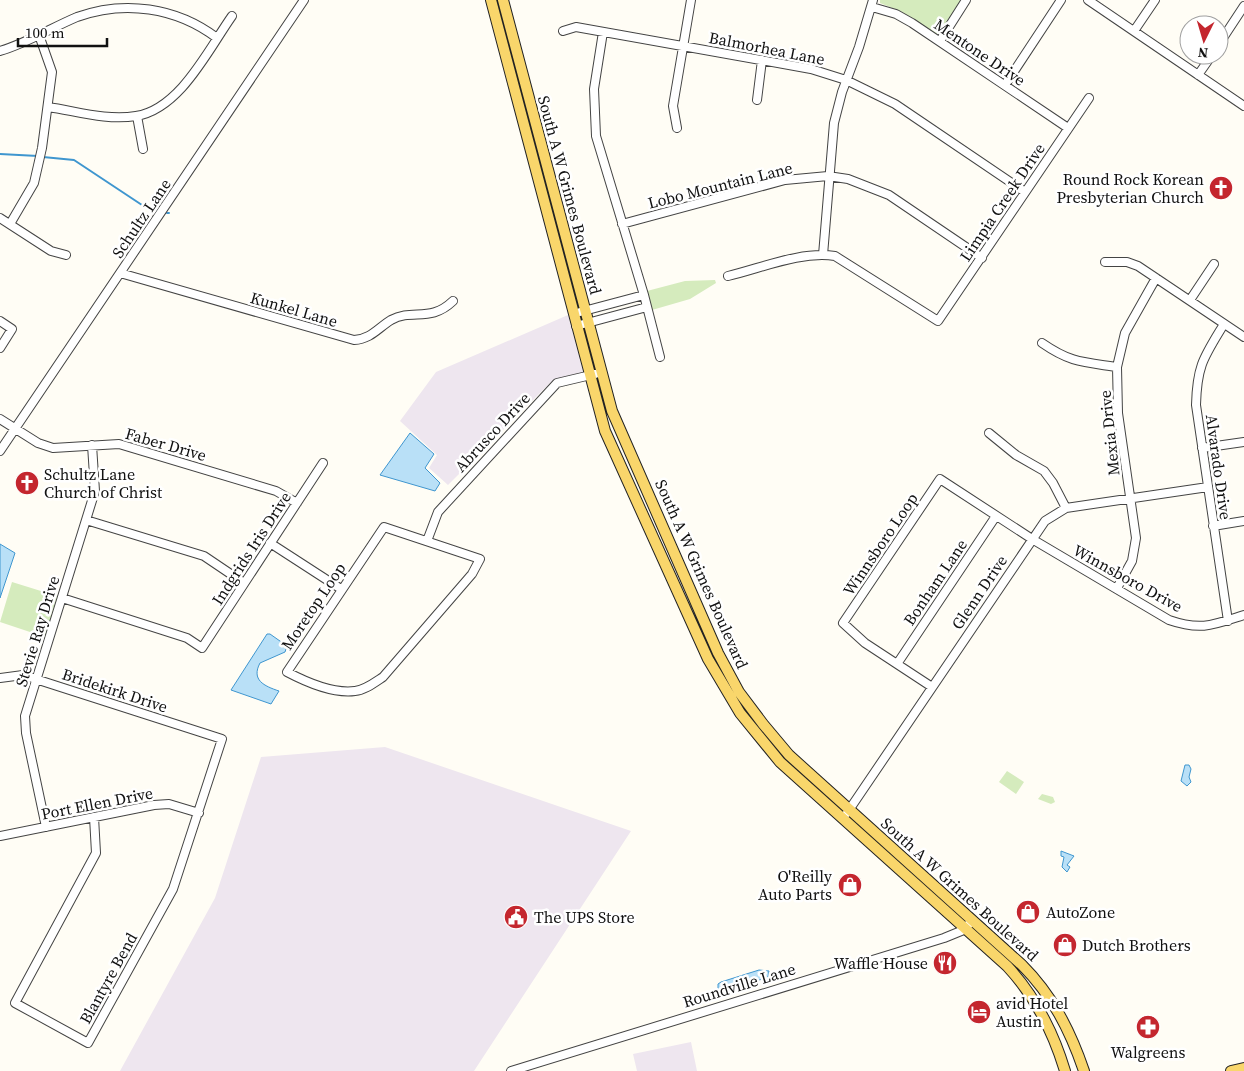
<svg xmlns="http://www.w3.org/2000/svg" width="1244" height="1071" font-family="'Source Serif 4',serif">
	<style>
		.industrial { fill: #eee6ef }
		.green { fill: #d5ebbd }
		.water { fill: #b9e0f7; stroke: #3f96cf }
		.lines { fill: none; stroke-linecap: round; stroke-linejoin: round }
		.stream { stroke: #3f96cf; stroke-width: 2 }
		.minor-casing { stroke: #444; stroke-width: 10 }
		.major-casing { stroke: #222; stroke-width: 12 }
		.minor { stroke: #fff; stroke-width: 8 }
		.major { stroke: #f9d66b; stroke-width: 10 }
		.labels { text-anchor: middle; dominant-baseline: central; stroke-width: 5; stroke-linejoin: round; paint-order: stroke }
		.street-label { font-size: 16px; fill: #111; stroke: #fff }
		.poi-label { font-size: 16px; fill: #111; stroke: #fff; text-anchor: start }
	</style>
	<rect width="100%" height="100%" fill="#fffdf5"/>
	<!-- industrial -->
	<path class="industrial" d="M568,315L583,372L553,380L448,485L429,468L437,455L400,421L436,372Z
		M385,747L631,831L474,1071H120L215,898L261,757Z
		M691,1042L697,1071H637L633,1054Z"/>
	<!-- green -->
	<path class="green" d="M880,0H963L941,33L935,34L902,12L880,3Z
		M715,280L716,283L690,299L652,310L647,291L685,281Z
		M12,582L57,596L45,637L0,622Z
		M1007,771L1024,782L1016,794L999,782Z
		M1042,794L1053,797L1055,802L1051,804L1038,799Z"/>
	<!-- water -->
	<path class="water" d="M410,433L434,454L425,468L440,483L435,491L380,475Z
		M0,544L15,553L0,598Z
		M267,634H270L287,646L285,652L260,663C251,680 264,686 279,691L271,704L231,690Z
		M1185,765H1189L1191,769L1189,777L1191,782L1187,786L1181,781Z
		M1061,851L1074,856L1067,865L1070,867L1067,872L1062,867L1064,857L1061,856Z
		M759,970L769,971L768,977L725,992L718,989V984L721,982Z"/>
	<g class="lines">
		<!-- stream -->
		<path class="stream" d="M0,154L38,156
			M43,157L74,160L148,209L158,210
			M167,213H169"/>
		<!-- minor casing -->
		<g class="minor-casing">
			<path id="minor" d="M1088,0L1244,106
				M872,7L896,14L912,23L1068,128
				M563,31L576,27L811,69L846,80L895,104L1025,192
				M1134,31L1155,0
				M603,32L594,89L596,136L644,295L660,357
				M940,41L966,0
				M1219,44L1244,6
				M0,51C27,43 51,28 77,17C124,0 176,7 217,38
				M1198,75L1212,55
				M1005,85L1061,0
				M757,100L762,60
				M48,107C76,111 107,121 136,116C180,109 208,50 232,16
				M137,116L143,149
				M677,128L673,106L691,0
				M0,218L51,251L66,255
				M10,224L34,183L42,148L52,72L39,35
				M622,224L785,180L828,176L848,179L889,195L982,258
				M823,255L834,123L842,92L859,47L873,0
				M1105,262H1127L1138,266L1244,337
				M120,273L354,340C371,339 378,328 391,320C413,308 430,323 453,301
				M728,276C762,268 800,251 835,256L938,321L1089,98
				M1190,300L1214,264
				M580,312L644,295
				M0,321L12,329L0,348
				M1224,324C1204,357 1197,365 1196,405L1228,621
				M576,326L647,307
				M1042,343C1071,363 1083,362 1117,367
				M0,419L38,443L53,448L119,444L276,491L297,503
				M989,433L1016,455L1044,471L1053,483L1066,508
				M1202,448L1244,442
				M0,451L304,0
				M86,520L204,556L244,583
				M1213,526L1244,521
				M384,527L480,559L472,574L383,677C374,683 365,690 355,691C333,694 306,682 287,672Z
				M427,541L438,512L557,383L595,374
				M270,543L341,589
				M1117,588L1132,561L1136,538L1118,413L1117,367L1125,333L1156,278
				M62,598L187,638L202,648L323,463
				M897,664L996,516
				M0,678L23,675L222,739L173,889L88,1043L15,1003L96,853L94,817
				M932,687L865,643L843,623L940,479L1032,539L1169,620C1201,631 1213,625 1244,615
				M847,813L1045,521L1066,508L1208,487
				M46,827L26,733L25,716L95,491L92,445
				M0,836L154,805L169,804L199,813
				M511,1071L944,938L966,929L971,920"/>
		</g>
		<!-- major casing -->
		<g class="major-casing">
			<path id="major" d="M491,0L605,431L708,659L740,713L780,762L1007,966C1035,996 1053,1031 1065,1071
				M503,0L612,411L718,653L739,692L763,724L789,755L1022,965C1052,995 1070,1030 1084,1071
				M1231,1071L1244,1068"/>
		</g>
		<!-- minor -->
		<use href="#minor" class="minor"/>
		<!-- major -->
		<use href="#major" class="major"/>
	</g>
	<!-- icons -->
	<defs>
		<g id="church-disc" transform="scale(1.25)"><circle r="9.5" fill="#c4262e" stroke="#fff"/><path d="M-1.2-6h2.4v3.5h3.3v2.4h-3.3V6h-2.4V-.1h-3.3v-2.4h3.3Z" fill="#fff"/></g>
		<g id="shop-disc" transform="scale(1.25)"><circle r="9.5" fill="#c4262e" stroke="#fff"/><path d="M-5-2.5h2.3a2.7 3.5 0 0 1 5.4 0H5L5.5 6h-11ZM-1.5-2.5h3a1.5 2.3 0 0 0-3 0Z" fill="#fff"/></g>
		<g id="civic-disc" transform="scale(1.25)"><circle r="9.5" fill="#c4262e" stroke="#fff"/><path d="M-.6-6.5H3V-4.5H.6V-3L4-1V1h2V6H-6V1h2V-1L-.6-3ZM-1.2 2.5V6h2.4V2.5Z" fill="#fff"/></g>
		<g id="restaurant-disc" transform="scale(1.25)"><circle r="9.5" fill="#c4262e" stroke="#fff"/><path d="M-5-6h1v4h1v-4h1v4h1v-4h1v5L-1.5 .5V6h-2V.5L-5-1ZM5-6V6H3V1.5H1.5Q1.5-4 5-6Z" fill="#fff"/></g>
		<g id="hotel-disc" transform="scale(1.25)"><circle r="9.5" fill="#c4262e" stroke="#fff"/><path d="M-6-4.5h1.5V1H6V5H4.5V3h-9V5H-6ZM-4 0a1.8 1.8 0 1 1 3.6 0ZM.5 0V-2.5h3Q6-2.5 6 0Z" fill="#fff"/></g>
		<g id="pharmacy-disc" transform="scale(1.25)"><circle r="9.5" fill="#c4262e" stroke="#fff"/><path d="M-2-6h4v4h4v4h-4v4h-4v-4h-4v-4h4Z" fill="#fff"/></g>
	</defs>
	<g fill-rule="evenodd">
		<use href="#church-disc" x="1221" y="188"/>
		<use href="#church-disc" x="27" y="483"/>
		<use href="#shop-disc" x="850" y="885"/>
		<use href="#shop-disc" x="1028" y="912"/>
		<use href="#civic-disc" x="516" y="917"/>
		<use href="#shop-disc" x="1065" y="945"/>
		<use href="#restaurant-disc" x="945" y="963"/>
		<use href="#hotel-disc" x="979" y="1012"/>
		<use href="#pharmacy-disc" x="1148" y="1027"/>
	</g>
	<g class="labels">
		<!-- street labels -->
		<g class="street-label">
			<text transform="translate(767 48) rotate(11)">Balmorhea Lane</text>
			<text transform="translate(980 52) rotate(34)">Mentone Drive</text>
			<text transform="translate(720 185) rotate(-14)">Lobo Mountain Lane</text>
			<text transform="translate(570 195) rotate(75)">South A W Grimes Boulevard</text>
			<text transform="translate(1002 202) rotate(-56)">Limpia Creek Drive</text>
			<text transform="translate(141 218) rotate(-56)">Schultz Lane</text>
			<text transform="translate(294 309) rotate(16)">Kunkel Lane</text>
			<text transform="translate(492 432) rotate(-47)">Abrusco Drive</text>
			<text transform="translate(1109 433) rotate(-96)">Mexia Drive</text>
			<text transform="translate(166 444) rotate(16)">Faber Drive</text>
			<text transform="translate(1219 467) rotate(82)">Alvarado Drive</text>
			<text transform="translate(880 544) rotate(-56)">Winnsboro Loop</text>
			<text transform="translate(251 548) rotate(-57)">Indgrids Iris Drive</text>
			<text transform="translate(702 574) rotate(66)">South A W Grimes Boulevard</text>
			<text transform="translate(1128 578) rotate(29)">Winnsboro Drive</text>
			<text transform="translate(935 582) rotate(-56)">Bonham Lane</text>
			<text transform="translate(979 592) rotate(-56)">Glenn Drive</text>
			<text transform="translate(313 606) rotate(-56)">Moretop Loop</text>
			<text transform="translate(37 631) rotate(-73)">Stevie Ray Drive</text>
			<text transform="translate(115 690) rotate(18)">Bridekirk Drive</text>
			<text transform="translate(97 803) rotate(-11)">Port Ellen Drive</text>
			<text transform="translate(960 889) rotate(42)">South A W Grimes Boulevard</text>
			<text transform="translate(108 978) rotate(-61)">Blantyre Bend</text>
			<text transform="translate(739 985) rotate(-17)">Roundville Lane</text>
		</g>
		<!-- poi labels -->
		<g class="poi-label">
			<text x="1204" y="179" text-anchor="end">Round Rock Korean<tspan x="1204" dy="18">Presbyterian Church</tspan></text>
			<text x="44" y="474">Schultz Lane<tspan x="44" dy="18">Church of Christ</tspan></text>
			<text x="832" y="876" text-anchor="end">O'Reilly<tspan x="832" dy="18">Auto Parts</tspan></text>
			<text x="1046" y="912">AutoZone</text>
			<text x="534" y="917">The UPS Store</text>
			<text x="1082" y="945">Dutch Brothers</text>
			<text x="928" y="963" text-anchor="end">Waffle House</text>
			<text x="996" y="1003">avid Hotel<tspan x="996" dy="18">Austin</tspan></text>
			<text x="1148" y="1052" text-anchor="middle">Walgreens</text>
		</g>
	</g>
	<!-- north arrow -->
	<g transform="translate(1204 40) rotate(185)"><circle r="24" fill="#ffffff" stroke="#a0a0a0"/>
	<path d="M0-4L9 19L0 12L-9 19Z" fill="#c4262e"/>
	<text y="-8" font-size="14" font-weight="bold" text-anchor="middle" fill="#111111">N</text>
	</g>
	<!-- scale -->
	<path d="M18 38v8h89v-8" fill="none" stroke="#111111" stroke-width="2.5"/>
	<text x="25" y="38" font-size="15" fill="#111111" stroke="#ffffff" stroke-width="4" paint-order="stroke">100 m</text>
</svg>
